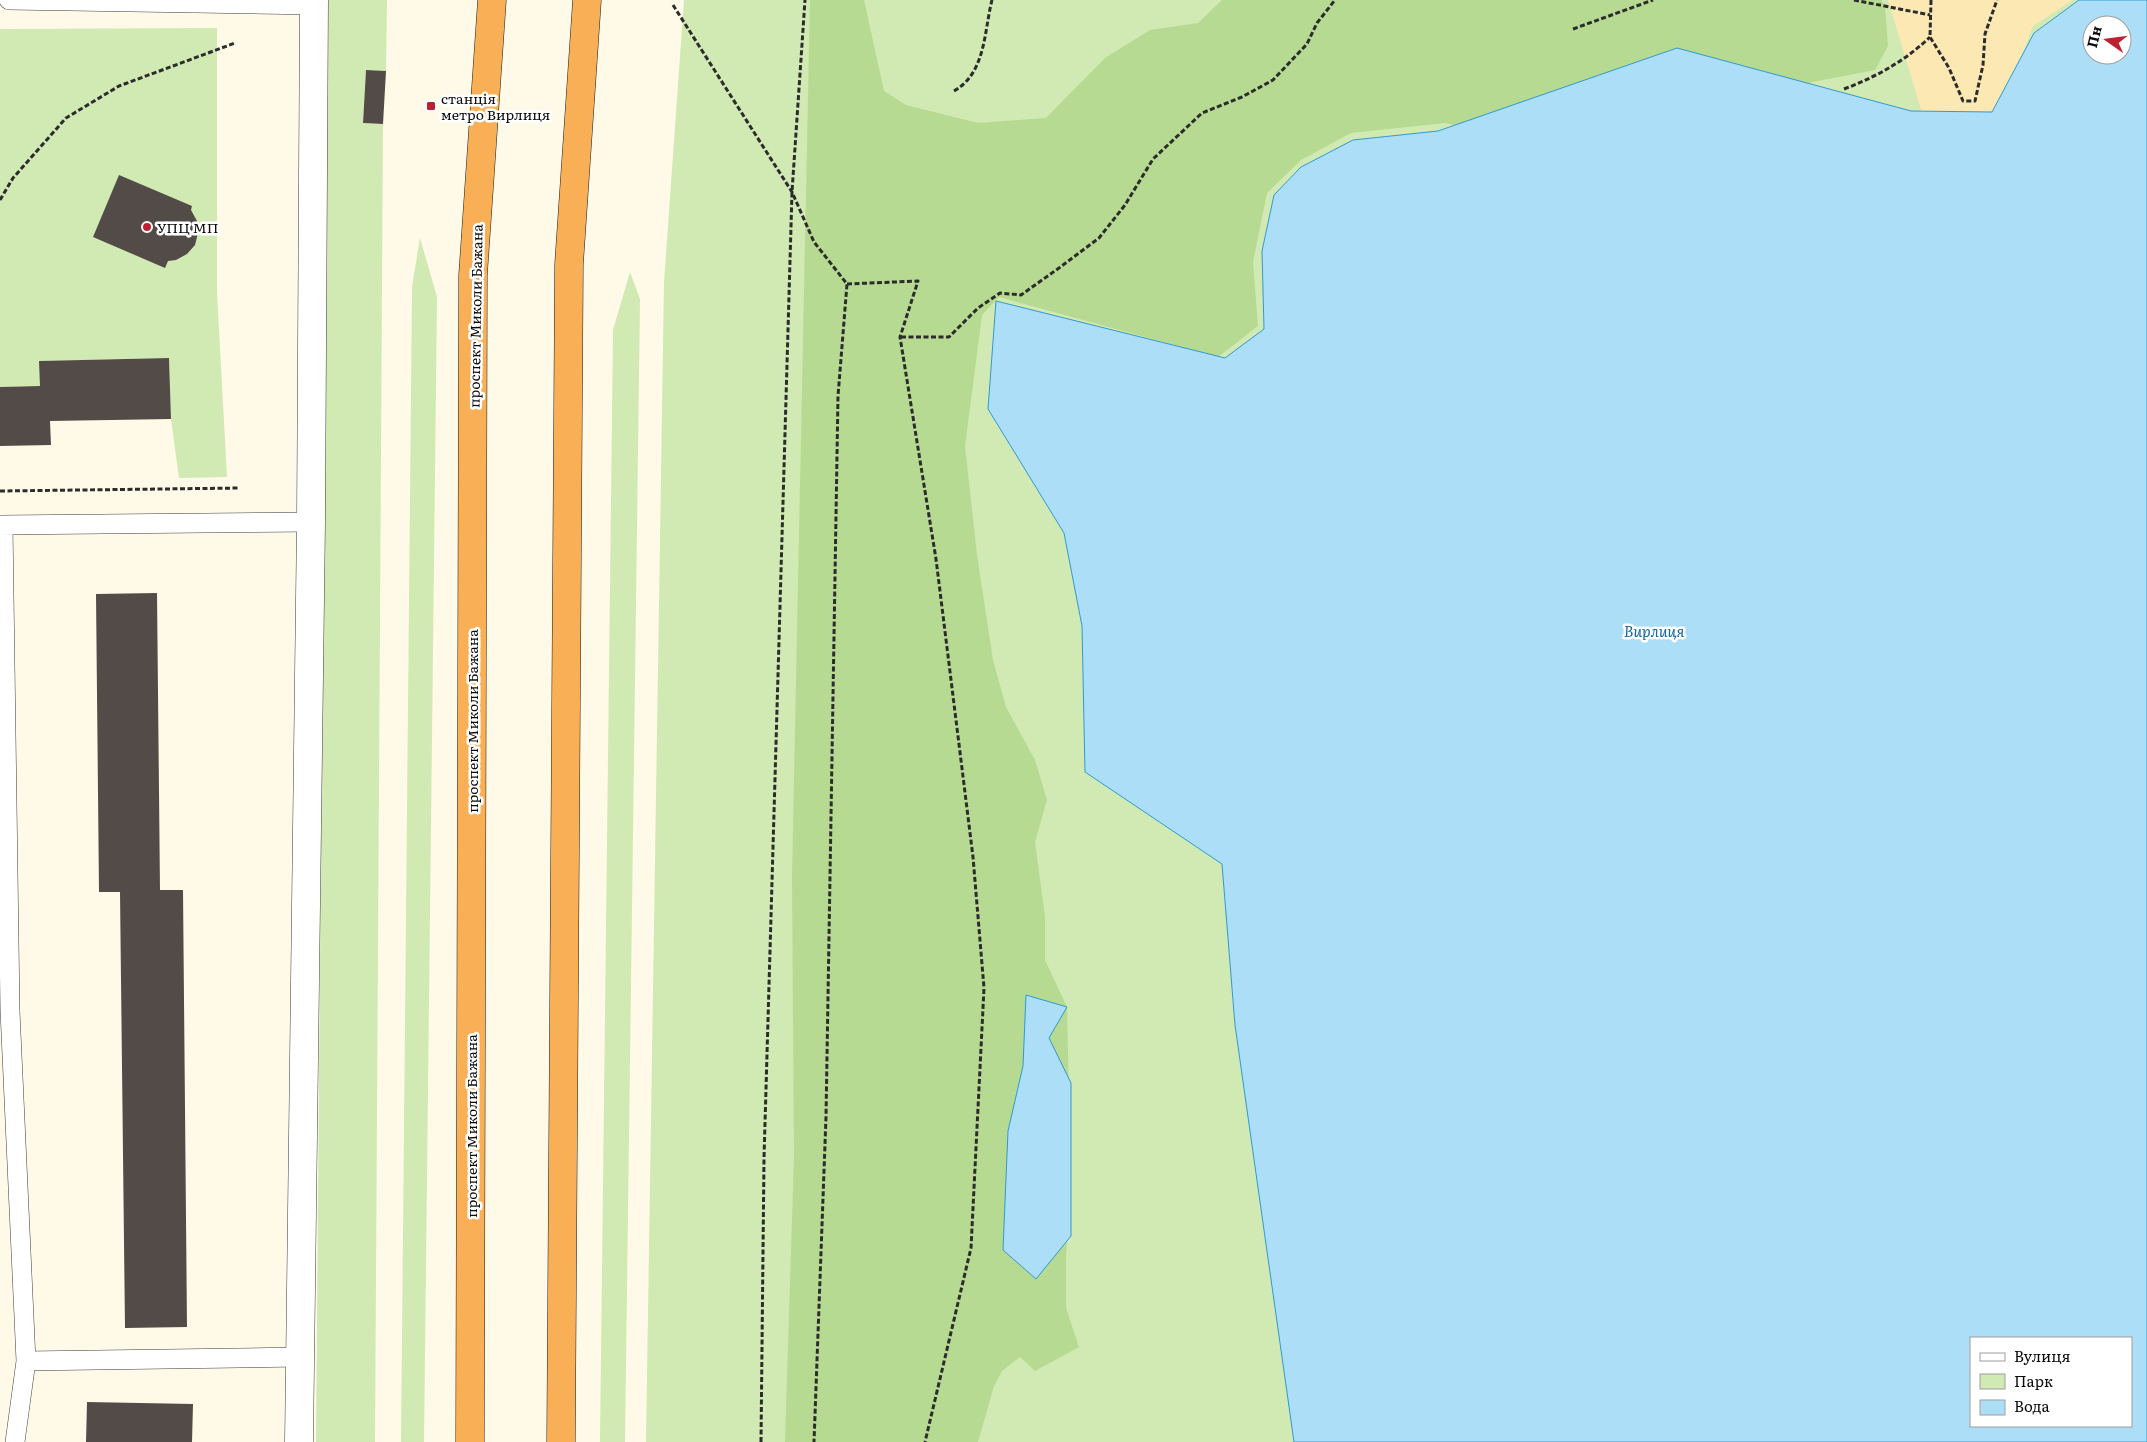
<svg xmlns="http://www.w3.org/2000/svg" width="2147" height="1442" font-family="Literata,serif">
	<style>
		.green { fill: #d1e9b2; fill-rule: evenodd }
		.forest { fill: #b6da91 }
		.sand { fill: #fbe8b3 }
		.water { fill: #acdff7; stroke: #3299cf; fill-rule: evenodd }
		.building { fill: #534b47 }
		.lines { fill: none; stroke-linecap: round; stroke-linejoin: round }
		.service-casing { stroke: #3d3d3d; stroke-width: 20 }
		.minor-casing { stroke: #3d3d3d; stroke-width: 29 }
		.trunk-casing { stroke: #1b1b1b; stroke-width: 29 }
		.path { stroke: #2c2c2c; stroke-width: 3; stroke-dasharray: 5 2.5; stroke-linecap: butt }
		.service { stroke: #fff; stroke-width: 19 }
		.minor { stroke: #fff; stroke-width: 28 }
		.trunk { stroke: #f9af55; stroke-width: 28 }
		.poi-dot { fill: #bc2131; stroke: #fff; stroke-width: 2 }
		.labels { text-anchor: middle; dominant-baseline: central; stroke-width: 5; stroke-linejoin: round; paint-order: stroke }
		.poi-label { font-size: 14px; fill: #0a0a0a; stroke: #fff; text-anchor: start }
		.street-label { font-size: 14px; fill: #0a0a0a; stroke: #fff }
		.water-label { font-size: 15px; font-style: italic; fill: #13689d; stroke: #fff }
	</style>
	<rect width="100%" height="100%" fill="#fff9e8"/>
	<!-- green -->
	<path class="green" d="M328,0H387L386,71L366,70L363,123L383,124L375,1442H316Z
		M684,0H2079L2034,33L1971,1338V1426L1308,1442H646L664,282ZM1677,48L1236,383L996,302L1225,358L1264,330L1262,251L1274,196L1301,167L1353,140L1438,131Z
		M217,28V293L227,477L179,478L171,419L169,358L40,361V386L0,387V29Z
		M420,238L437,297L424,1442H401L412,287Z
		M630,272L640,299L625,1442H600L613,330Z"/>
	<!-- forest -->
	<path class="forest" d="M810,0H864L884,91L906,105L978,123L1046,118L1105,58L1150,30L1198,23L1222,0H1881L1885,6L1888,46L1875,70L1781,88L1498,134L1445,123L1351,133L1301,160L1267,193L1253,262L1258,326L1218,357L999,297L982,315L965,446L977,555L993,660L1006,707L1035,760L1047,800L1035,842L1045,917V960L1067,1007L1071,1192L1066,1255V1308L1079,1347L1035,1371L1020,1357L1002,1371L994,1386L978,1442H785L794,1157L792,876Z"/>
	<!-- sand -->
	<path class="sand" d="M1888,0H2073L2033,26L1998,122L1925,123Z"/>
	<!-- water -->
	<path class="water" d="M2079,0H2147V1442H1294L1235,1025L1222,864L1085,772L1082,626L1064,533L988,409L996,301L1225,358L1264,329L1262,251L1274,195L1301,167L1353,140L1438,131L1677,48L1911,111L1992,112L2034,33ZM2092,25H2122V55H2092ZM1971,1338H2131V1426H1971Z
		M1026,995L1067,1007L1049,1038L1071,1083V1236L1036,1279L1003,1250L1008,1131L1023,1066Z"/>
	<!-- building -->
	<path class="building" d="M366,70L386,71L383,124L363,123Z
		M119,175L192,206L191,210L197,221L198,233L195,245L187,254L176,260L168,261L165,268L93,237Z
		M169,358L171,419L50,421L51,445L0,446V387L40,386L39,361Z
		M157,593L160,890H183L187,1327L125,1328L120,892H99L96,594Z
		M87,1402L193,1404L192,1442H86Z"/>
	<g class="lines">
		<!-- service casing -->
		<g class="service-casing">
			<path id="service" d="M9,0L314,5
				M0,525L311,522
				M3,525L10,1011L26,1361L15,1442
				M26,1361L300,1357"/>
		</g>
		<!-- minor casing -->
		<g class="minor-casing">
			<path id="minor" d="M299,1442L311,522L314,0"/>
		</g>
		<!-- trunk casing -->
		<g class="trunk-casing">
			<path id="trunk" d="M470,1442L473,275L492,0
				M561,1442L569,264L587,0"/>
		</g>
		<!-- path -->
		<path class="path" d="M1854,0L1930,15
			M1931,0L1930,37L1949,68L1963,101H1975L1983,65L1985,34L1997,0
			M673,5L792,192L814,242L847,284L838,396L826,1117L814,1442
			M1573,29L1653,0
			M1844,89C1876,77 1905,61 1930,37
			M954,91C986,73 984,31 992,0
			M0,200L13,178L66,118L119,86L235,43
			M847,284L918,281L900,337L936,559L973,857L984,988L971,1248L925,1442
			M901,337H949L978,308L1000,293L1021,295L1059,268L1099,238L1125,205L1153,159L1202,113L1242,97L1273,80L1307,44L1317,23L1335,0
			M0,491L240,488
			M761,1442L764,1158L792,192L805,0"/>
		<!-- service -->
		<use href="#service" class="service"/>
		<!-- minor -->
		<use href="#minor" class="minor"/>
		<!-- trunk -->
		<use href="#trunk" class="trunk"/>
	</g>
	<!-- markers -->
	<g class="poi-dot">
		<rect x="426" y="101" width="10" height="10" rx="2.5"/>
		<circle cx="147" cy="227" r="5"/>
	</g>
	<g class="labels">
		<!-- poi labels -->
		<g class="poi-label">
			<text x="441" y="98">станція<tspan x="441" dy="16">метро Вирлиця</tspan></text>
			<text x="157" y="227">УПЦ МП</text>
		</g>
		<!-- street labels -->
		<g class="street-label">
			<text transform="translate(475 316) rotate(-89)">проспект Миколи Бажана</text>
			<text transform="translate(472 721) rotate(-90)">проспект Миколи Бажана</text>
			<text transform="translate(471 1126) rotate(-90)">проспект Миколи Бажана</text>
		</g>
		<!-- water labels -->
		<g class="water-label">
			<text x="1654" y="630">Вирлиця</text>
		</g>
	</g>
	<!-- legend -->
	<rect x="1970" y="1337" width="162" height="90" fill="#ffffff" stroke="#9d9d9d"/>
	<rect x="1980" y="1353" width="25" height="8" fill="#ffffff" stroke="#9d9d9d"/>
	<text x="2014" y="1362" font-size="15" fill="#0a0a0a">Вулиця</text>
	<rect x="1980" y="1374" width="25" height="15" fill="#d1e9b2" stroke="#9d9d9d"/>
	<text x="2014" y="1387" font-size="15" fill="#0a0a0a">Парк</text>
	<rect x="1980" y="1400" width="25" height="15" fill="#acdff7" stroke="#9d9d9d"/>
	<text x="2014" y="1412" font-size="15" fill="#0a0a0a">Вода</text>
	<!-- north arrow -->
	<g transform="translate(2107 40) rotate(284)"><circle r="24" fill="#ffffff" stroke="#9d9d9d"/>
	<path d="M0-4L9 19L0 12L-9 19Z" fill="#bc2131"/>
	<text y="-8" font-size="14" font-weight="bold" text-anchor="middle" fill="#0a0a0a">Пн</text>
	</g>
</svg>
